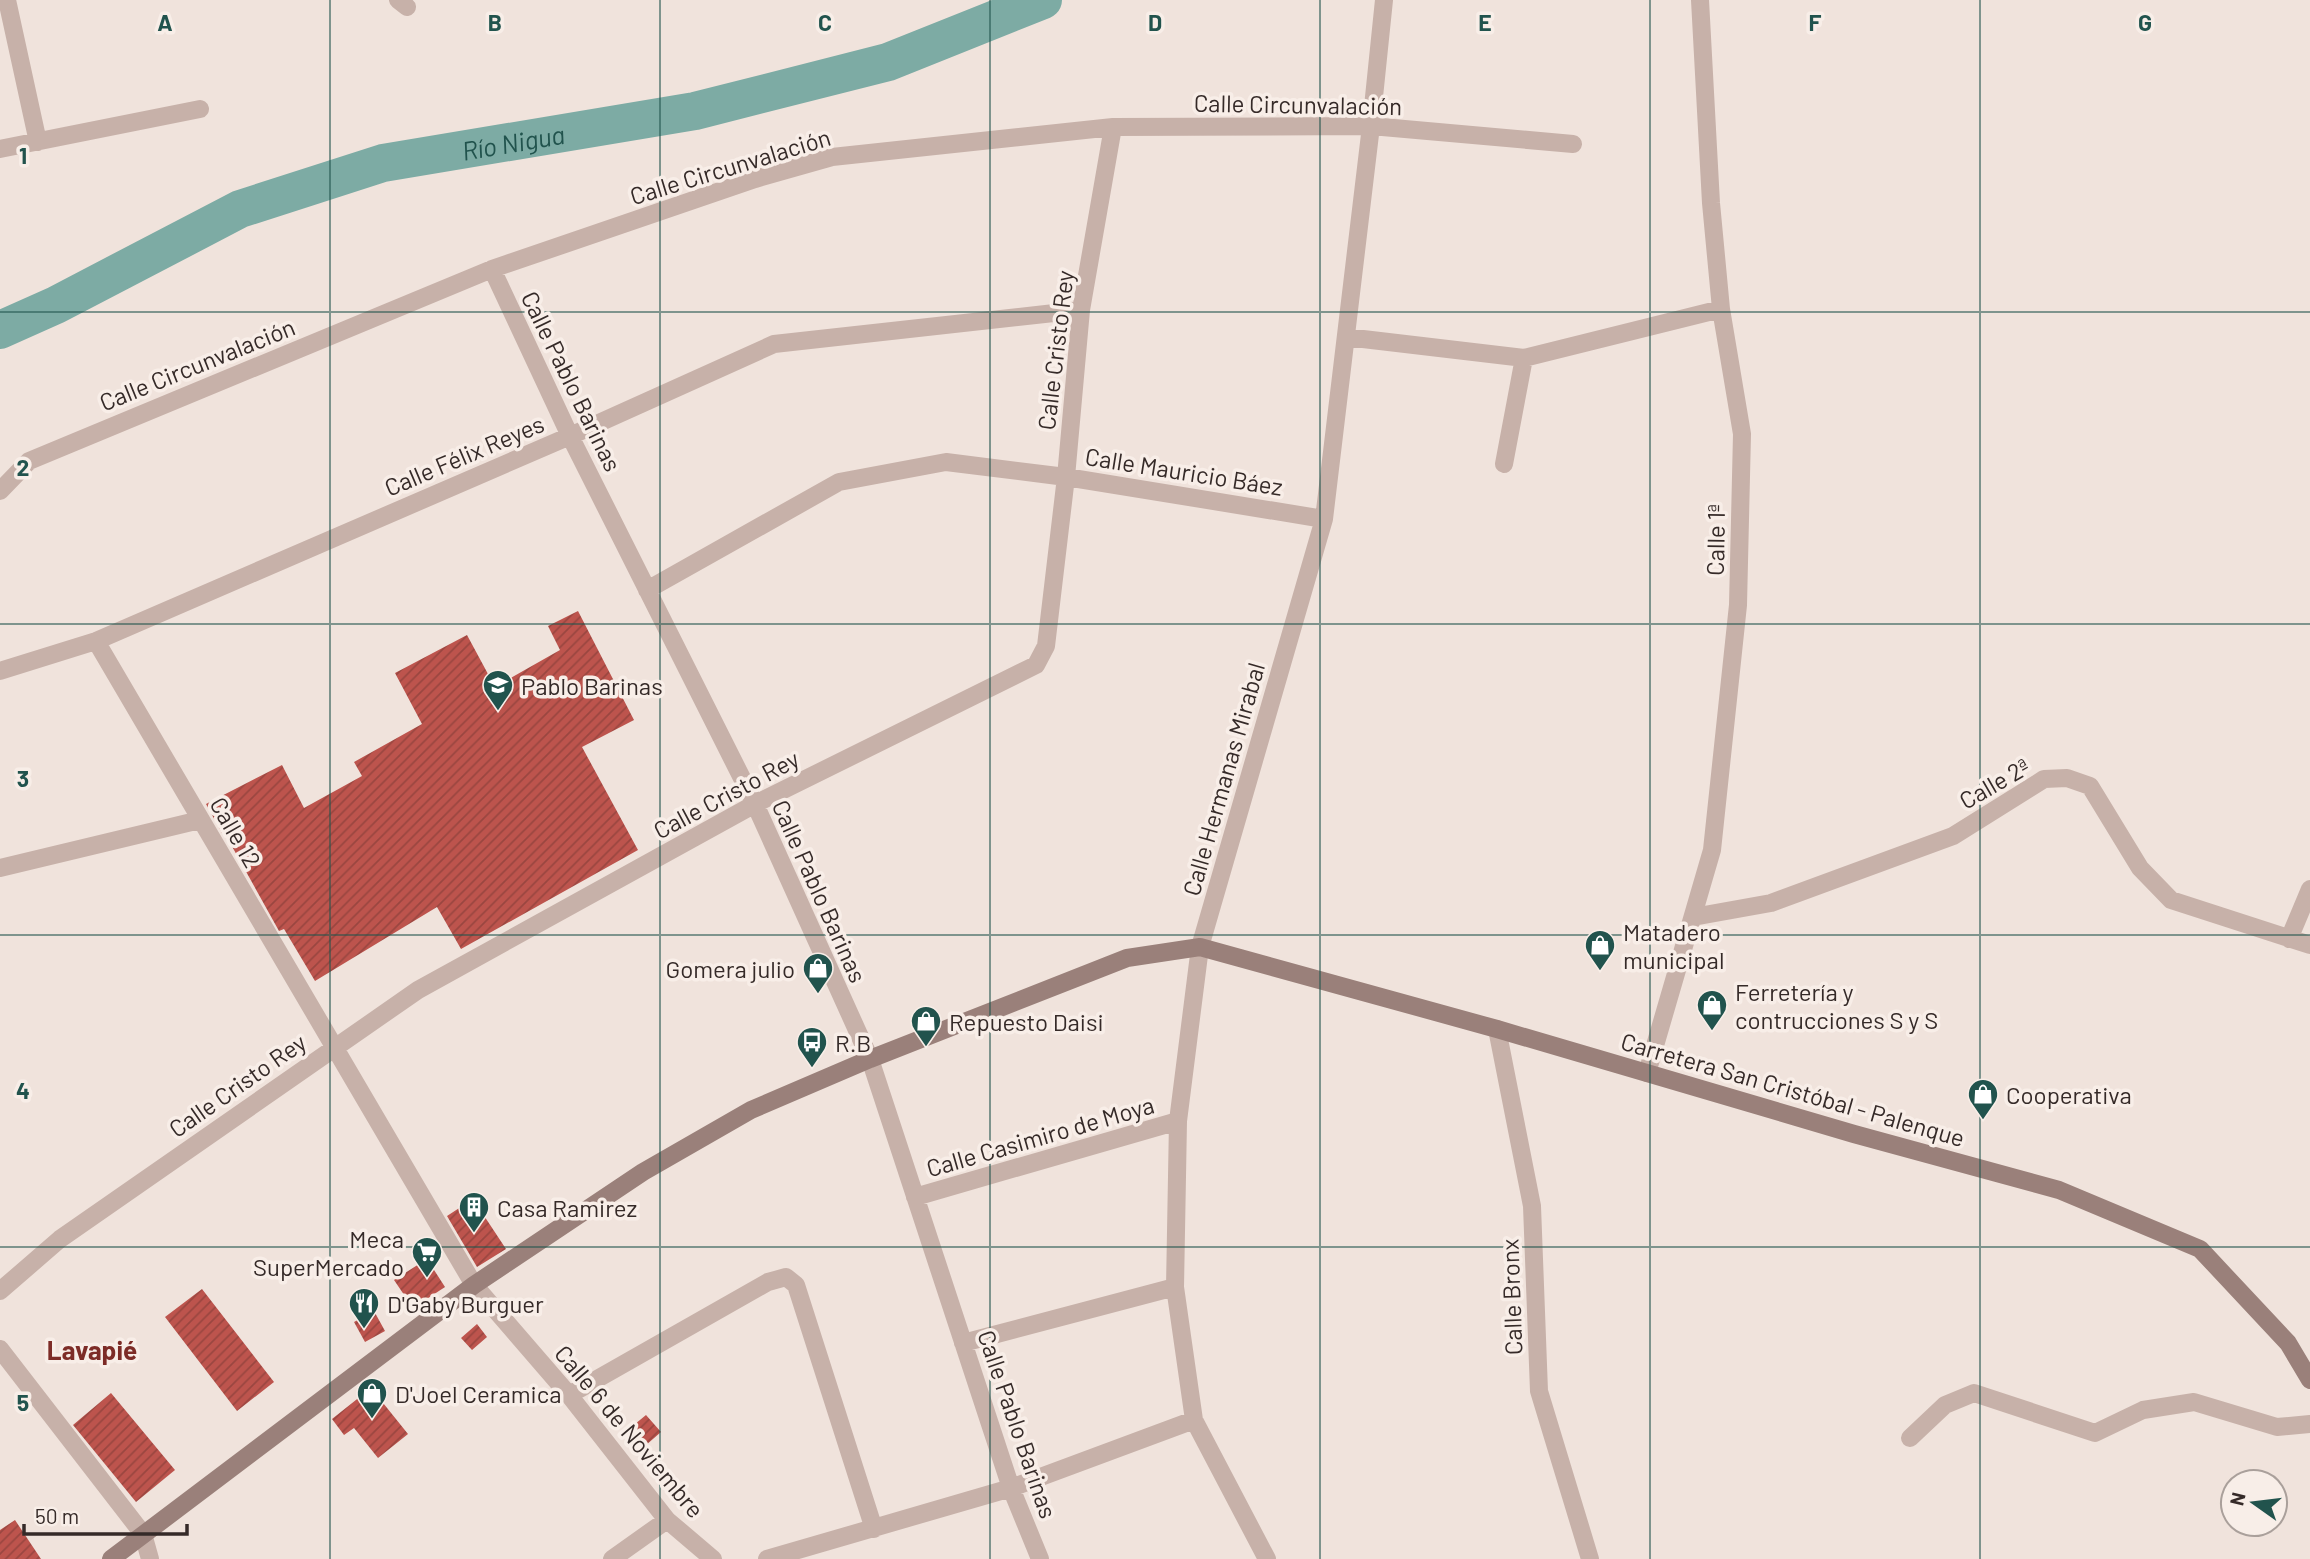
<svg xmlns="http://www.w3.org/2000/svg" width="2310" height="1559" font-family="Barlow,sans-serif">
	<style>
		.lines { fill: none; stroke-linecap: round; stroke-linejoin: round }
		.river { stroke: #7daba4; stroke-width: 38 }
		.building { fill: url(#building-hatch) }
		.street { stroke: #c7b1a9; stroke-width: 18 }
		.secondary { stroke: #9a807a; stroke-width: 18 }
		.grid { fill: none; stroke: #21534d; stroke-width: 2; stroke-opacity: 0.55 }
		.labels { text-anchor: middle; dominant-baseline: central; stroke-width: 7; stroke-linejoin: round; paint-order: stroke }
		.street-label { font-size: 24px; fill: #352a28; stroke: #f8eee8 }
		.poi-label { font-size: 24px; fill: #352a28; stroke: #f8eee8; text-anchor: start }
		.water-label { font-size: 26px; font-style: italic; fill: #21534d; stroke: #f8eee8 }
		.neighbourhood-label { font-size: 26px; font-weight: bold; fill: #7d2c27; stroke: #f8eee8 }
		.grid-label { font-size: 23px; text-anchor: middle; font-weight: bold; fill: #21534d; stroke: #f8eee8; stroke-width: 7; stroke-linejoin: round; paint-order: stroke }
	</style>
	<defs>
		<pattern id="building-hatch" width="6" height="6" patternUnits="userSpaceOnUse" patternTransform="scale(1.75)"><rect width="6" height="6" fill="#bd544d"/><path d="M-1 1l2-2M0 6l6-6M5 7l2-2" fill="none" stroke="#9a4640"/></pattern>
	</defs>
	<rect width="100%" height="100%" fill="#f0e3dc"/>
	<g class="lines">
		<!-- river -->
		<path class="river" id="s1" d="M0,330L56,305L240,209L383,163L695,111L888,62L1043,0"/>
	</g>
	<!-- building -->
	<path class="building" d="M578,611L634,720L582,747L638,850L461,949L437,907L315,981L284,929L279,931L224,832L222,833L206,804L282,765L304,808L362,776L354,762L422,724L395,673L467,635L495,687L560,650L548,626Z
		M473,1199L506,1249L477,1267L447,1216Z
		M427,1259L445,1287L413,1308L394,1280Z
		M202,1289L274,1382L237,1411L165,1317Z
		M374,1311L385,1331L365,1342L354,1322Z
		M477,1324L487,1337L472,1350L461,1338Z
		M371,1388L408,1434L378,1458L354,1428L344,1435L332,1419Z
		M111,1393L175,1470L136,1502L73,1425Z
		M646,1415L661,1432L638,1452L623,1434Z
		M15,1520L41,1559H0V1530Z"/>
	<g class="lines">
		<!-- street -->
		<path class="street" d="M7,0L38,142
			M398,0L407,7
			M0,149L200,109
			M492,269L570,436L755,804L870,1059L1011,1488L1040,1559
			M1346,337L1524,358L1721,309
			M1504,464L1524,358
			M0,491L29,461L492,269L755,179L832,157L1113,127L1371,126L1573,144
			M647,590L839,482L946,462L1066,477L1324,519
			M96,641L474,1285L569,1395L667,1520L713,1559
			M0,671L96,641L570,436L774,344L1081,310
			M0,868L200,820
			M1693,917L1771,903L1953,836L2044,779L2067,778L2090,786L2140,868L2171,900L2310,945
			M2289,939L2310,889
			M1497,1029L1532,1206L1539,1391L1590,1559
			M1647,1073L1712,850L1738,605L1742,434L1721,309L1711,203L1700,0
			M915,1197L1178,1121
			M0,1291L60,1239L418,990L755,804L1036,665L1046,646L1066,477L1081,310L1113,127
			M963,1343L1175,1287
			M0,1349L143,1534L150,1559
			M569,1395L768,1282L786,1277L796,1285L874,1529
			M1910,1438L1945,1405L1974,1393L2095,1433L2143,1410L2194,1402L2277,1427L2310,1424
			M612,1559L667,1520
			M767,1559L1011,1488L1194,1420
			M1267,1559L1194,1420L1175,1287L1178,1121L1200,947L1324,519L1371,126L1384,0"/>
		<!-- secondary -->
		<path class="secondary" d="M111,1559L474,1285L643,1172L751,1110L870,1059L1127,958L1200,947L1497,1029L1854,1134L2059,1190L2200,1249L2288,1343L2310,1380"/>
	</g>
	<!-- grid -->
	<path class="grid" d="M330,0V1559M660,0V1559M990,0V1559M1320,0V1559M1650,0V1559M1980,0V1559M0,312H2310M0,624H2310M0,935H2310M0,1247H2310"/>
	<!-- icons -->
	<defs>
		<g id="school-pin" transform="scale(1.575)"><path d="M0 17L-7.5 6A9.5 9.5 0 1 1 7.5 6Z" fill="#21534d" stroke="#f8eee8"/><path d="M0-5L7-2L0 1L-7-2ZM-4 1L0 2.5L4 1V4Q0 6-4 4Z" fill="#fff"/></g>
		<g id="shop-pin" transform="scale(1.575)"><path d="M0 17L-7.5 6A9.5 9.5 0 1 1 7.5 6Z" fill="#21534d" stroke="#f8eee8"/><path d="M-5-2.5h2.3a2.7 3.5 0 0 1 5.4 0H5L5.5 6h-11ZM-1.5-2.5h3a1.5 2.3 0 0 0-3 0Z" fill="#fff"/></g>
		<g id="bus-pin" transform="scale(1.575)"><path d="M0 17L-7.5 6A9.5 9.5 0 1 1 7.5 6Z" fill="#21534d" stroke="#f8eee8"/><path d="M-5-6H5V4H4V6H2V4H-2V6H-4V4H-5ZM-3.5-4V0h7V-4ZM-3.5 1.2v1.5H-2V1.2ZM2 1.2v1.5H3.5V1.2Z" fill="#fff"/></g>
		<g id="building-pin" transform="scale(1.575)"><path d="M0 17L-7.5 6A9.5 9.5 0 1 1 7.5 6Z" fill="#21534d" stroke="#f8eee8"/><path d="M-4-6H4V6H1V3H-1V6H-4ZM-2.5-4.3h1.7v1.8h-1.7ZM.8-4.3h1.7v1.8H.8ZM-2.5-1h1.7V.8h-1.7ZM.8-1h1.7V.8H.8Z" fill="#fff"/></g>
		<g id="supermarket-pin" transform="scale(1.575)"><path d="M0 17L-7.5 6A9.5 9.5 0 1 1 7.5 6Z" fill="#21534d" stroke="#f8eee8"/><path d="M-6-5.5h2.5l.6 2H6L4.5 2H-2.5L-4.4-4H-6ZM-1.5 3.2a1.3 1.3 0 1 0 .1 0ZM3 3.2a1.3 1.3 0 1 0 .1 0Z" fill="#fff"/></g>
		<g id="restaurant-pin" transform="scale(1.575)"><path d="M0 17L-7.5 6A9.5 9.5 0 1 1 7.5 6Z" fill="#21534d" stroke="#f8eee8"/><path d="M-5-6h1v4h1v-4h1v4h1v-4h1v5L-1.5 .5V6h-2V.5L-5-1ZM5-6V6H3V1.5H1.5Q1.5-4 5-6Z" fill="#fff"/></g>
	</defs>
	<g fill-rule="evenodd">
		<use href="#school-pin" x="498" y="685"/>
		<use href="#shop-pin" x="1600" y="945"/>
		<use href="#shop-pin" x="818" y="968"/>
		<use href="#shop-pin" x="1712" y="1005"/>
		<use href="#shop-pin" x="926" y="1021"/>
		<use href="#bus-pin" x="812" y="1042"/>
		<use href="#shop-pin" x="1983" y="1094"/>
		<use href="#building-pin" x="474" y="1207"/>
		<use href="#supermarket-pin" x="427" y="1252"/>
		<use href="#restaurant-pin" x="364" y="1303"/>
		<use href="#shop-pin" x="372" y="1393"/>
	</g>
	<g class="labels">
		<!-- street labels -->
		<g class="street-label">
			<text transform="translate(1298 104) rotate(1)">Calle Circunvalación</text>
			<text transform="translate(730 166) rotate(-17)">Calle Circunvalación</text>
			<text transform="translate(1055 350) rotate(-83)">Calle Cristo Rey</text>
			<text transform="translate(197 364) rotate(-22)">Calle Circunvalación</text>
			<text transform="translate(572 381) rotate(64)">Calle Pablo Barinas</text>
			<text transform="translate(464 455) rotate(-23)">Calle Félix Reyes</text>
			<text transform="translate(1184 471) rotate(9)">Calle Mauricio Báez</text>
			<text transform="translate(1715 540) rotate(-89)">Calle 1ª</text>
			<text transform="translate(1223 779) rotate(-74)">Calle Hermanas Mirabal</text>
			<text transform="translate(1994 783) rotate(-30)">Calle 2ª</text>
			<text transform="translate(726 794) rotate(-28)">Calle Cristo Rey</text>
			<text transform="translate(236 832) rotate(60)">Calle 12</text>
			<text transform="translate(820 891) rotate(66)">Calle Pablo Barinas</text>
			<text transform="translate(237 1085) rotate(-35)">Calle Cristo Rey</text>
			<text transform="translate(1793 1089) rotate(16)">Carretera San Cristóbal - Palenque</text>
			<text transform="translate(1040 1136) rotate(-16)">Calle Casimiro de Moya</text>
			<text transform="translate(1511 1297) rotate(-92)">Calle Bronx</text>
			<text transform="translate(1018 1424) rotate(71)">Calle Pablo Barinas</text>
			<text transform="translate(630 1431) rotate(50)">Calle 6 de Noviembre</text>
		</g>
		<!-- poi labels -->
		<g class="poi-label">
			<text x="521" y="685">Pablo Barinas</text>
			<text x="1623" y="931">Matadero<tspan x="1623" dy="28">municipal</tspan></text>
			<text x="795" y="968" text-anchor="end">Gomera julio</text>
			<text x="1735" y="991">Ferretería y<tspan x="1735" dy="28">contrucciones S y S</tspan></text>
			<text x="949" y="1021">Repuesto Daisi</text>
			<text x="835" y="1042">R.B</text>
			<text x="2006" y="1094">Cooperativa</text>
			<text x="497" y="1207">Casa Ramirez</text>
			<text x="404" y="1238" text-anchor="end">Meca<tspan x="404" dy="28">SuperMercado</tspan></text>
			<text x="387" y="1303">D'Gaby Burguer</text>
			<text x="395" y="1393">D'Joel Ceramica</text>
		</g>
		<!-- water labels -->
		<g class="water-label">
			<text stroke="none"><textPath href="#s1" startOffset="551">Río Nigua</textPath></text>
		</g>
		<!-- neighbourhood labels -->
		<g class="neighbourhood-label">
			<text x="92" y="1349">Lavapié</text>
		</g>
	</g>
	<g class="grid-label">
		<text x="165" y="31">A</text>
		<text x="495" y="31">B</text>
		<text x="825" y="31">C</text>
		<text x="1155" y="31">D</text>
		<text x="1485" y="31">E</text>
		<text x="1815" y="31">F</text>
		<text x="2145" y="31">G</text>
		<text x="23" y="164">1</text>
		<text x="23" y="476">2</text>
		<text x="23" y="787">3</text>
		<text x="23" y="1099">4</text>
		<text x="23" y="1411">5</text>
	</g>
	<!-- north arrow -->
	<g transform="translate(2254 1503) rotate(284)"><circle r="33" fill="#f8eee8" stroke="#aaa09b" stroke-width="2"/>
	<path d="M0-5L12 26L0 18L-12 26Z" fill="#21534d"/>
	<text y="-10" font-size="19" font-weight="bold" text-anchor="middle" fill="#352a28">N</text>
	</g>
	<!-- scale -->
	<path d="M24 1524v10h163v-10" fill="none" stroke="#352a28" stroke-width="3.5"/>
	<text x="35" y="1524" font-size="21" fill="#352a28" stroke="#f8eee8" stroke-width="5" paint-order="stroke">50 m</text>
</svg>
